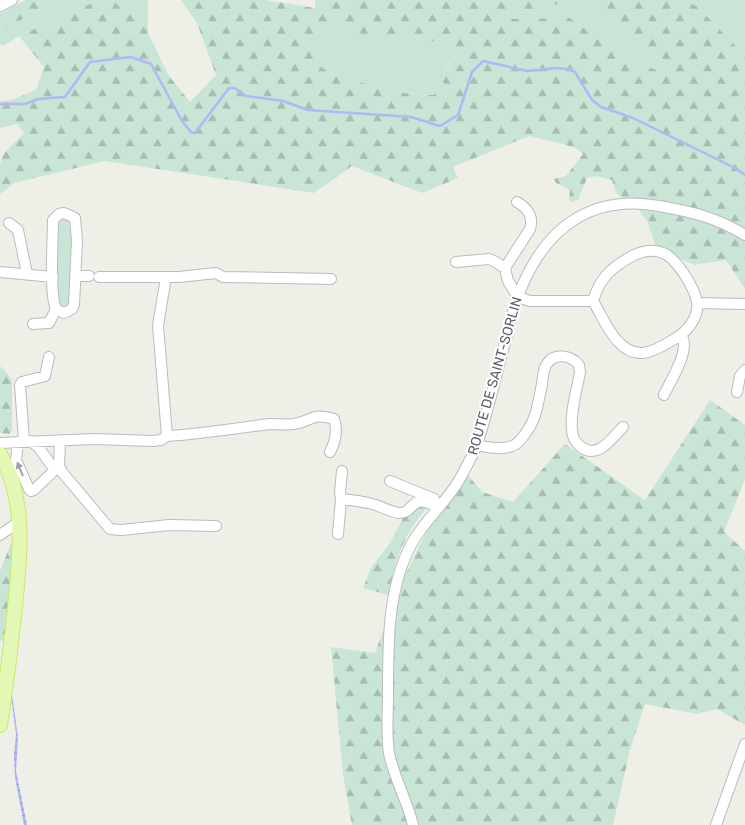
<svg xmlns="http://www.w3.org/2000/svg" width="745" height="825" font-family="Rubik,sans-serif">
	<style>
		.grass { fill: #c8e5d5 }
		.forest { fill: url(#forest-firs); fill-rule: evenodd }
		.water { fill: url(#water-rules) }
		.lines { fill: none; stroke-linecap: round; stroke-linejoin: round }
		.stream { stroke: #b1b8f8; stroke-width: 2.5 }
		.minor-casing { stroke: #bbbac0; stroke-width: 12 }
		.major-casing { stroke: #cfe56c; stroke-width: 16 }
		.minor { stroke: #fff; stroke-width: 10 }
		.major { stroke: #e4f8b5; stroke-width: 14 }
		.oneway { fill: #a09fa4 }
		.labels { text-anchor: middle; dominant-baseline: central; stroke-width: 4; stroke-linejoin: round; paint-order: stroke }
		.street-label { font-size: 14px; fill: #605f67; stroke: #fff }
	</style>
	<defs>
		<pattern id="forest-firs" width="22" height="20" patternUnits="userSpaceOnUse" patternTransform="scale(1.25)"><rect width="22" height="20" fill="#c8e5d5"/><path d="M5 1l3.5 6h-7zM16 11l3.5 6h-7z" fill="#a6bdb1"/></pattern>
		<pattern id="water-rules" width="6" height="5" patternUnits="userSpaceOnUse" patternTransform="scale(1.25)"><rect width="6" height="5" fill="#b1b8f8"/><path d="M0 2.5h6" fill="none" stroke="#9399cd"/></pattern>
	</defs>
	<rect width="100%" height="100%" fill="#eef0e8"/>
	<!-- grass -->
	<path class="grass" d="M54,0H99L19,36L3,46L0,44V31L34,13Z
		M113,0H148V17L123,11Z
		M571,0H601L593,8L607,24L636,41L673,68L663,72L641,65L619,53L570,18L507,19L500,13L538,12L562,2H570Z
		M685,0H745V56L698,7Z
		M337,22L342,28V35L360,40L412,36L456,47L459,54L453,59L445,70L447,87L433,95L403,93L335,76L317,65L323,57L317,45L315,34Z
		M63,217L71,220L72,226L71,304L66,310L57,304L58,221Z"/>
	<!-- forest -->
	<path class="forest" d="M26,0H54L34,13L0,31V13Z
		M99,0H113L123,11L148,17V33L169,76L190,102L216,75L197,23L181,0H266L315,8V0H571L570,2H562L538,12L501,13L508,19L570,18L619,53L641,65L663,72L673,68L636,41L607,24L593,8L601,0H685L698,7L745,56V289L726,260L694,265L657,248L647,221L631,199C616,197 616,193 612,180L595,176L587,178L578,200L571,202L569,199L570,190L556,183L554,179L566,176L583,154L574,147L529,136L453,167L458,178L422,193L352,166L314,193L105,161L14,183L0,194V164L3,154L24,133L17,124L0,128V101H9L36,90L44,67L19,36ZM337,22L342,28V36L360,40L412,36L456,47L459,54C451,61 446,69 441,79L447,87L433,95L403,93L335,76L318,65L323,57L317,45L315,34Z
		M0,366L7,373L12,380V431L9,434L0,433Z
		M710,400L745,425V479L724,532L745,551V725L717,709L697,714L645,704L630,750L613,825H352L343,774L331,647L375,653L397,592L430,524L468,475L482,492L513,502L565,444L645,500Z
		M417,506L428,507C406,530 393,563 389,595L363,588L371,568L390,543L403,518Z
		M11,543L14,547L6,640L0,641V571Z"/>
	<!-- water -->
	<path class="water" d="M12,695L18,737L16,771L27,825H24L15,777L14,756L16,734L11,697Z"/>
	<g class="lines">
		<!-- stream -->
		<path class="stream" d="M0,104H25L38,99L65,97L90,62L131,57L151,64L182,121L191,132L195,133L229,88H234L246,96L283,101L308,110L411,117L440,126L458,115L472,72L483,61L527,71L558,68L568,69L575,72L592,100L601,107L633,118L735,168L745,175"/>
		<!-- minor casing -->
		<g class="minor-casing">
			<path id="minor" d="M0,6L12,0
				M64,213L75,218L77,241L74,305L72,309L64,313L56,309C49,294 53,240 53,220L59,214Z
				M9,223L18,230L27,274
				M456,262L489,259L494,261L505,268L508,281L518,297L530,301H593C604,319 617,355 643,353C653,352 663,346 671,341C684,334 694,325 697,310C700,295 680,264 667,255C657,249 645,250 634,255C612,267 600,277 593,301
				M505,268L530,229C534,216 527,208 517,202
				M0,272L53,277
				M75,276H89
				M99,277H179L216,273L223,277L331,279
				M698,303L745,304
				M33,324L49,323L56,309
				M737,392L740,376L745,370
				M664,395C670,381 692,349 681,335
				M167,436C202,434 236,428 270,424C278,424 286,425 294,424C314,421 310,412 334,419C338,429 335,443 330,452
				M24,441L20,385L22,382L45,376L49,357
				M31,441L39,448L52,466H59
				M60,441L59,466L62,472L110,529L122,530L169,525L216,526
				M18,442L16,460L29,489L31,491L34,490L59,466
				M0,443L94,439L153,441L161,440L167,436L158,325L166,277
				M477,445C487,447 505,451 514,445C519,443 522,438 525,434C537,419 538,402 542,384C543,378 543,370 546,365C554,352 571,355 579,365L580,372C577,390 570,411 572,430C572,437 576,443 581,447C598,460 612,438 623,427
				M342,471L340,493L341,499C353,500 365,502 376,505C383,508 392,512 399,513C417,513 407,492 438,507
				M390,481L434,499
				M338,534L341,499
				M0,535L20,521
				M413,825C407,800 394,778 389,753C386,734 388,714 388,696C388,644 387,589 412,543C423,523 441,507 454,488C463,475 470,460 477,445C488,410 497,374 506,338C511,320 515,301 523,284C549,225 594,194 659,206C693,212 715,217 745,235
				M716,825L745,744"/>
		</g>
		<!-- major casing -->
		<g class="major-casing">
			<path id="major" d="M0,454C27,500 20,556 15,607C11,647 6,686 0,725"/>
		</g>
		<!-- minor -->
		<use href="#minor" class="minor"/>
		<!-- major -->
		<use href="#major" class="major"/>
	</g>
	<!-- one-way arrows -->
	<defs><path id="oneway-solid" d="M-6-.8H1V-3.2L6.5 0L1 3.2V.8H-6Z" transform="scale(1.25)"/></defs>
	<use class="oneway" href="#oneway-solid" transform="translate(20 469) rotate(-113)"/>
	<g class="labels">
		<!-- street labels -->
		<g class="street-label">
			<text transform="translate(495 376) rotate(-74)">ROUTE DE SAINT-SORLIN</text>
		</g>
	</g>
</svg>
